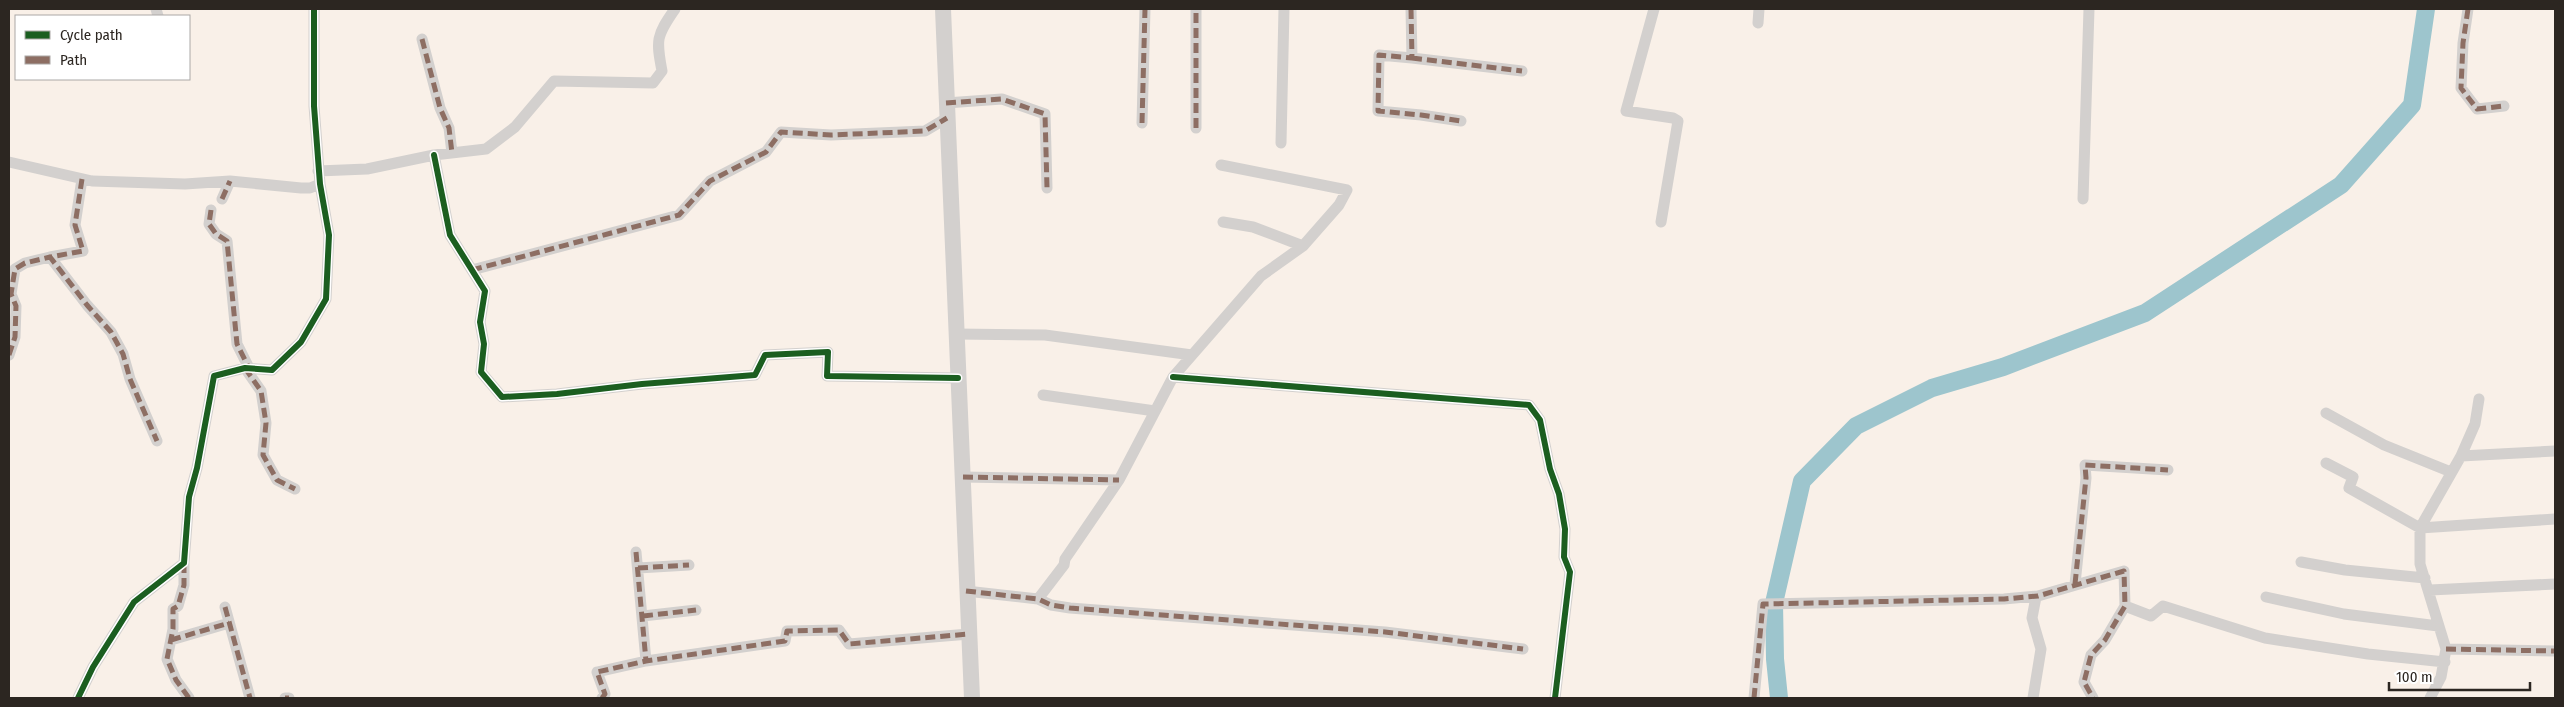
<svg xmlns="http://www.w3.org/2000/svg" width="2564" height="707" font-family="'Fira Sans Condensed',sans-serif">
	<style>
		.lines { fill: none; stroke-linecap: round; stroke-linejoin: round }
		.river { stroke: #9dc5cd; stroke-width: 18 }
		.minor { stroke: #d3d0ce; stroke-width: 11 }
		.secondary { stroke: #d3d0ce; stroke-width: 16 }
		.quiet { stroke: #8d6e63; stroke-width: 5; stroke-dasharray: 10 5; stroke-linecap: butt }
		.cycleway-casing { stroke: #fff; stroke-width: 9 }
		.cycleway { stroke: #1b5e20; stroke-width: 6 }
	</style>
	<rect width="100%" height="100%" fill="#f9f0e8"/>
	<g class="lines">
		<!-- river -->
		<path class="river" d="M1779,698L1775,659L1774,603L1802,481L1856,426L1932,388L2003,367L2145,313L2341,185L2412,105L2426,9"/>
		<!-- minor -->
		<path class="minor" d="M156,9L158,16
			M1411,9L1412,58L1379,55L1378,111L1421,115L1461,121
			M1654,9L1626,111L1673,118L1678,121L1661,222
			M2468,9L2463,43L2461,88L2477,109L2504,106
			M1758,23L1759,9
			M422,39L440,108L449,128L452,153
			M1412,58L1522,71
			M946,103L1002,99L1045,114L1047,188
			M1142,123L1145,9
			M1196,128V9
			M1281,143L1284,9
			M434,155L450,235L485,291L480,322L484,344L481,372L502,397L557,394L642,384L755,375L765,355L828,352L827,376L958,378
			M9,162L92,181L185,184L230,181L301,188H310L320,184
			M318,171L367,169L434,155L486,149L515,127L554,81L653,83L662,71C656,40 656,36 675,9
			M82,179L75,225L83,251L50,257L87,305L111,332L123,354L130,379L157,441
			M222,199L230,181
			M2083,199L2089,9
			M211,210L209,224L216,234L227,241L237,344L249,368
			M1223,222L1253,227L1303,246
			M472,270L679,215L710,181L766,152L781,132L831,135L925,131L947,118
			M956,334L1045,335L1192,355
			M9,355L15,337L16,306L11,294L15,269L25,263L50,257
			M245,368L261,391L266,423L263,455L277,480L295,489
			M1173,377L1529,405L1540,420L1550,469L1559,494L1565,529L1564,557L1570,572L1555,698
			M1043,395L1155,411
			M2326,413L2384,445L2451,472
			M2461,456L2555,451
			M2326,463L2353,477L2349,488L2420,528L2555,519
			M963,477L1119,480
			M636,552L646,661
			M2301,562L2345,570L2425,578
			M184,563V585L178,606L173,609V629L167,659L176,680L189,698
			M638,568L689,565
			M2075,584L2086,478L2085,465L2168,470
			M2430,590L2555,584
			M966,591L1038,599L1051,605L1070,608L1385,632L1523,649
			M2266,597L2344,614L2438,626
			M1038,599L1064,565L1065,559L1119,480L1173,377L1261,276L1303,246L1339,205L1347,190L1221,165
			M2125,606L2151,616L2163,606L2265,638L2368,654L2445,662
			M225,607L250,698
			M643,616L696,610
			M171,640L229,623
			M2446,649L2554,651
			M78,698L93,667L134,602L184,563L189,497L197,468L214,376L245,368L272,370L301,342L326,299L329,235L320,184L314,106V9
			M285,698H289
			M602,698L605,694L597,672L646,661L785,641L787,631L839,630L849,644L969,634
			M1754,698L1763,604L2004,599L2038,596L2124,571L2125,606L2105,640L2091,655L2084,682L2093,698
			M2033,698L2041,649L2032,618L2036,597
			M2430,698L2441,677L2446,649L2420,564V528L2461,456L2475,424L2479,399"/>
		<!-- secondary -->
		<path class="secondary" d="M943,9L972,698"/>
		<!-- quiet -->
		<path class="quiet" d="M1411,9L1412,58L1379,55L1378,111L1421,115L1461,121
			M2468,9L2463,43L2461,88L2477,109L2504,106
			M422,39L440,108L449,128L452,153
			M1412,58L1522,71
			M946,103L1002,99L1045,114L1047,188
			M1142,123L1145,9
			M1196,128V9
			M82,179L75,225L83,251L50,257L87,305L111,332L123,354L130,379L157,441
			M222,199L230,181
			M211,210L209,224L216,234L227,241L237,344L249,368
			M472,270L679,215L710,181L766,152L781,132L831,135L925,131L947,118
			M9,355L15,337L16,306L11,294L15,269L25,263L50,257
			M245,368L261,391L266,423L263,455L277,480L295,489
			M963,477L1119,480
			M636,552L646,661
			M184,563V585L178,606L173,609V629L167,659L176,680L189,698
			M638,568L689,565
			M2075,584L2086,478L2085,465L2168,470
			M966,591L1038,599L1051,605L1070,608L1385,632L1523,649
			M225,607L250,698
			M643,616L696,610
			M171,640L229,623
			M2446,649L2554,651
			M285,698H289
			M602,698L605,694L597,672L646,661L785,641L787,631L839,630L849,644L969,634
			M1754,698L1763,604L2004,599L2038,596L2124,571L2125,606L2105,640L2091,655L2084,682L2093,698"/>
		<!-- cycleway casing -->
		<g class="cycleway-casing">
			<path id="cycleway" d="M434,155L450,235L485,291L480,322L484,344L481,372L502,397L557,394L642,384L755,375L765,355L828,352L827,376L958,378
				M1173,377L1529,405L1540,420L1550,469L1559,494L1565,529L1564,557L1570,572L1555,698
				M78,698L93,667L134,602L184,563L189,497L197,468L214,376L245,368L272,370L301,342L326,299L329,235L320,184L314,106V9"/>
		</g>
		<!-- cycleway -->
		<use href="#cycleway" class="cycleway"/>
	</g>
	<!-- border -->
	<rect width="2564" height="707" fill="none" stroke="#2c2621" stroke-width="20"/>
	<!-- legend -->
	<rect x="15" y="15" width="175" height="65" fill="#ffffff" stroke="#aba8a6"/>
	<rect x="25" y="31" width="25" height="8" fill="#1b5e20" stroke="#aba8a6"/>
	<text x="60" y="40" font-size="15" fill="#2c2621">Cycle path</text>
	<rect x="25" y="56" width="25" height="8" fill="#8d6e63" stroke="#aba8a6"/>
	<text x="60" y="65" font-size="15" fill="#2c2621">Path</text>
	<!-- scale -->
	<path d="M2389 682v8h141v-8" fill="none" stroke="#2c2621" stroke-width="2.5"/>
	<text x="2396" y="682" font-size="15" fill="#2c2621" stroke="#ffffff" stroke-width="4" paint-order="stroke">100 m</text>
</svg>
